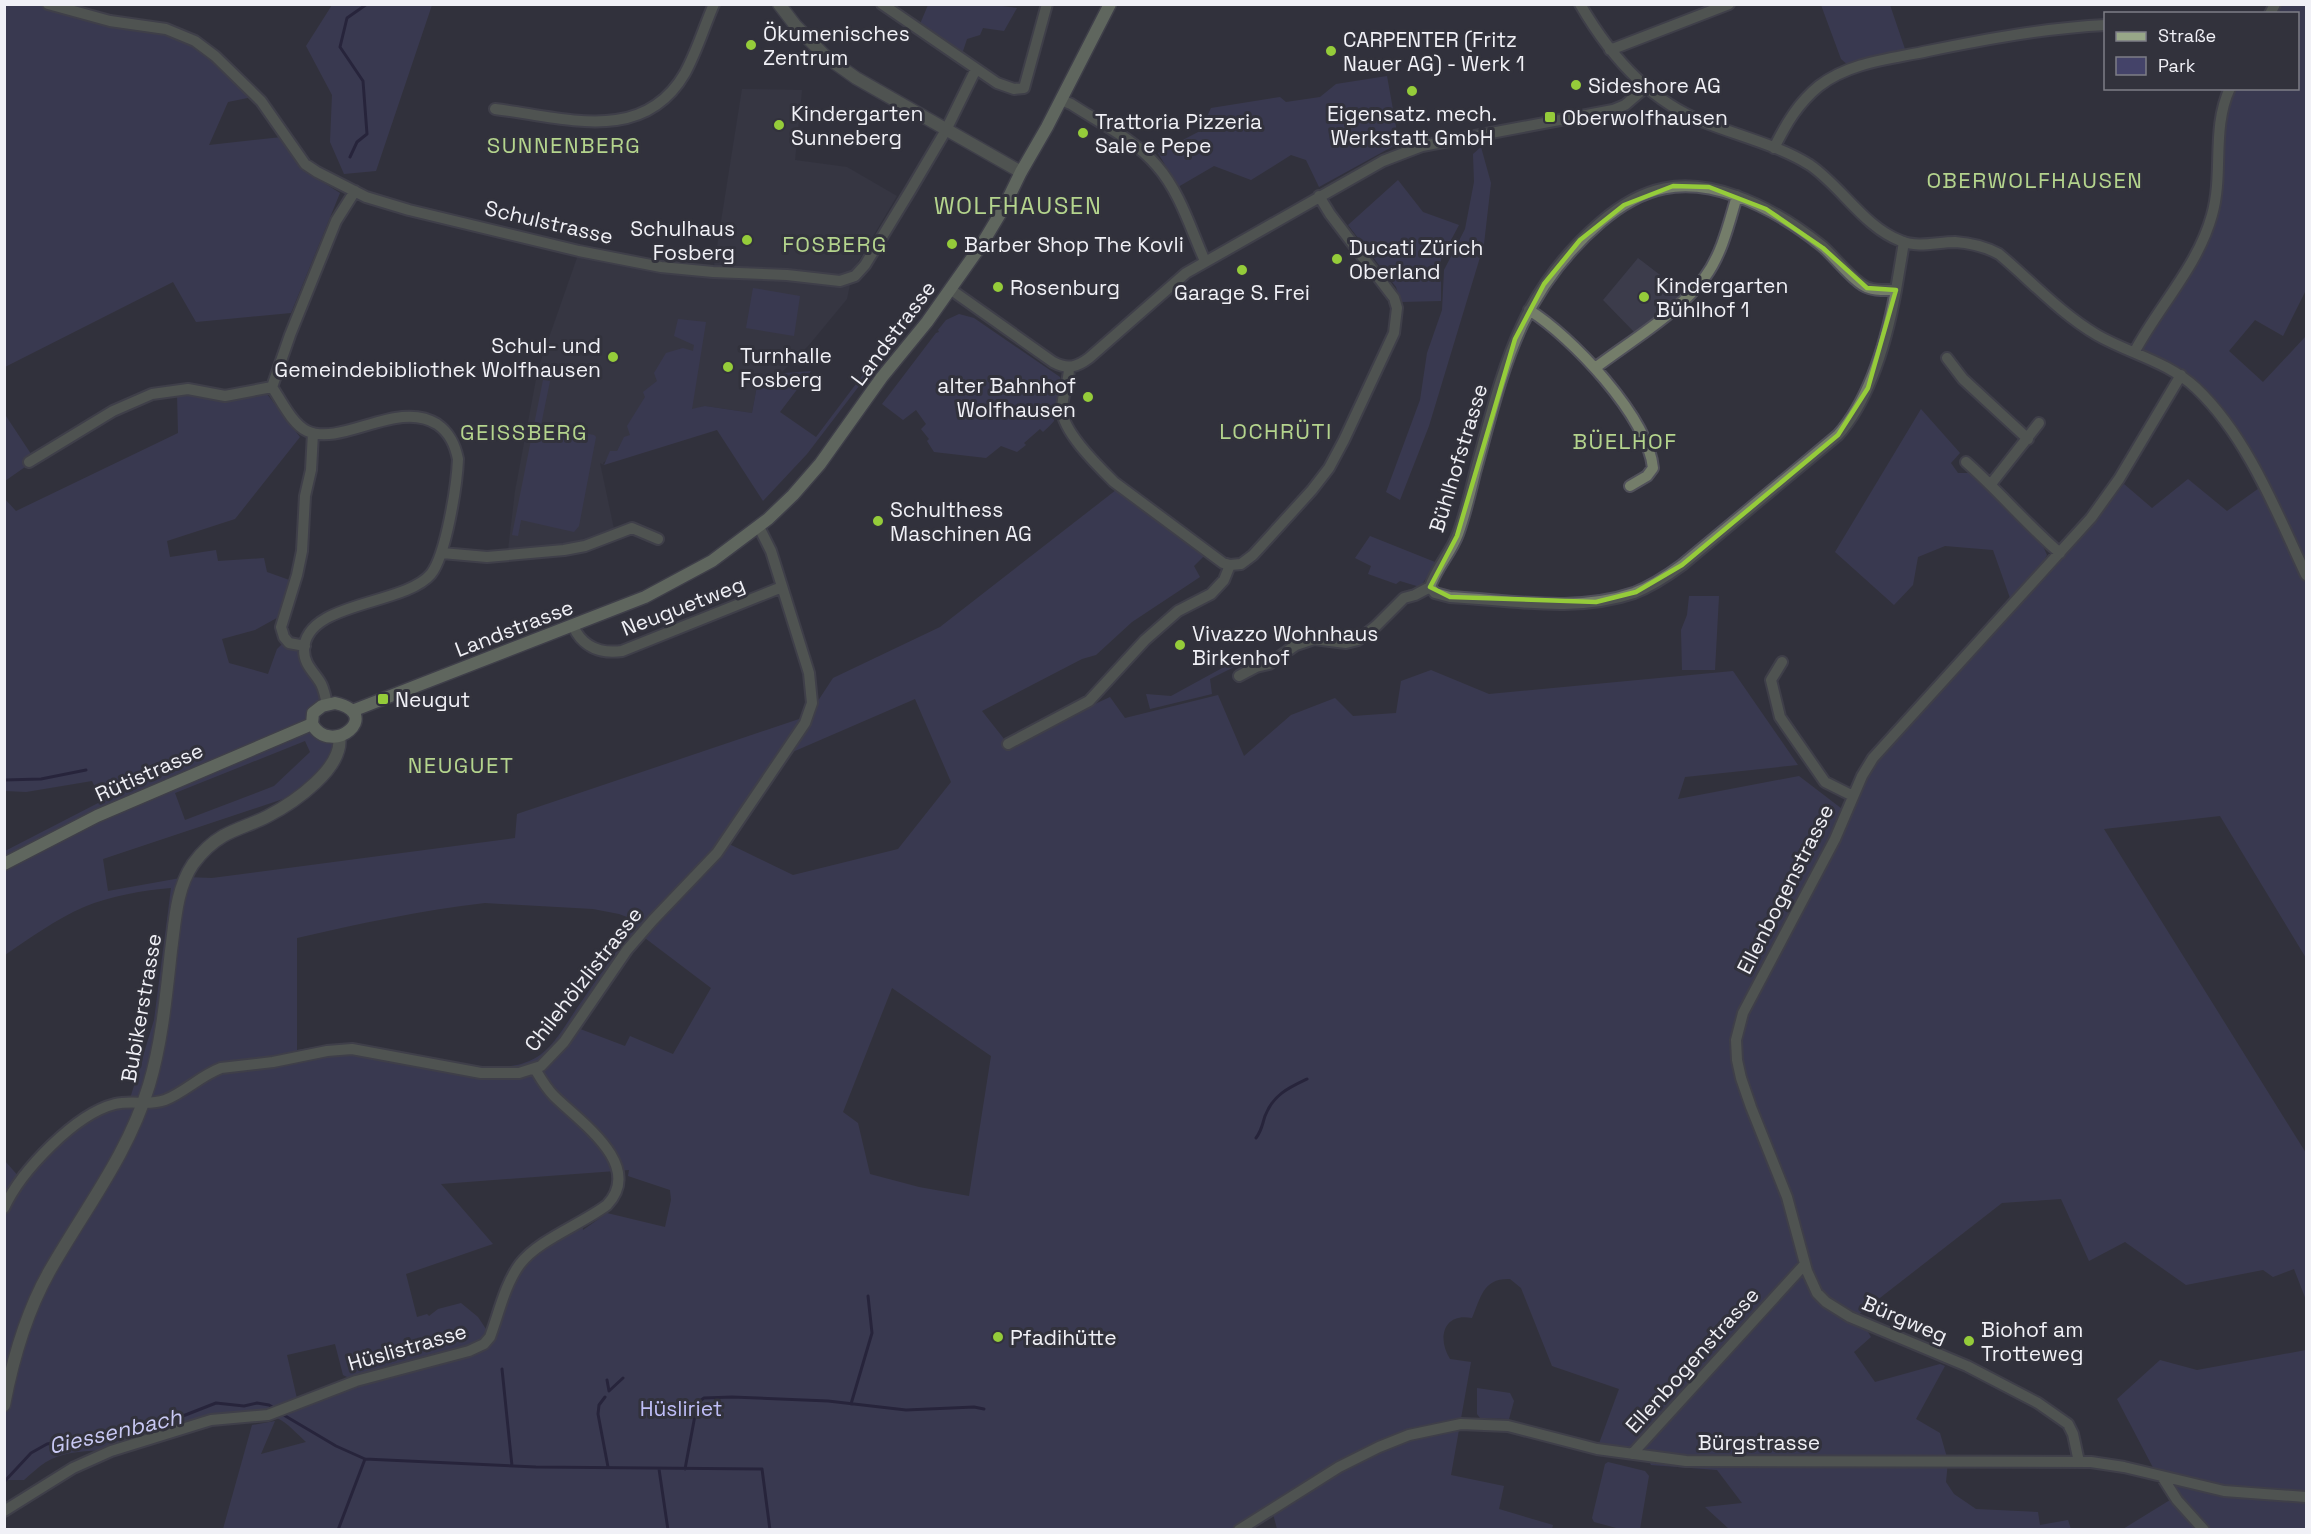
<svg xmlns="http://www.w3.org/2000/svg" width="2311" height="1534" font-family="'Space Grotesk',sans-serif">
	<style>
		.built { fill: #3c3c4b }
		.green { fill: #444369; fill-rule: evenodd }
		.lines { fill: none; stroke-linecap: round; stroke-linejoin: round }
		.stream { stroke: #1b163b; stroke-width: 3 }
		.minor-casing { stroke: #50505a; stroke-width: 14 }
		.tertiary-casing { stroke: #50505a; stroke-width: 15 }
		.secondary-casing { stroke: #50505a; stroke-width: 15 }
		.minor { stroke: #747d6a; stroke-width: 10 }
		.tertiary { stroke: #747d6a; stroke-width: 12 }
		.secondary { stroke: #98a788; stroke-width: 12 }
		.marked { fill: none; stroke: #95cc3a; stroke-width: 4.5; stroke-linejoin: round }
		.poi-dot { fill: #95cc3a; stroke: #32323c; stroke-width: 2 }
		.labels { text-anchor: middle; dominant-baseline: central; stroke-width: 6; stroke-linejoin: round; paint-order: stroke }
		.poi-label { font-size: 21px; fill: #f0f0f6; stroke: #32323c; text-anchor: start }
		.street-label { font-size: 21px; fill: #f0f0f6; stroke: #32323c }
		.park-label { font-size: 21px; fill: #bfbef7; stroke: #32323c }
		.neighbourhood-label { font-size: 22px; letter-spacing: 1.5px; fill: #b4d48d; stroke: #32323c }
		.water-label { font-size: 22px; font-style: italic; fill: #c9c9f4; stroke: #32323c }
		.quarter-label { font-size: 24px; letter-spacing: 1.5px; fill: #b4d48d; stroke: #32323c }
	</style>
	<rect width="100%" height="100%" fill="#32323c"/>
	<!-- built -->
	<path class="built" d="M742,89L802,90L795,160L847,167L897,196L853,270L847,299L809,345L780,374L759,375L752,413L705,406L624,438L617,451L603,463L604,465L600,463L614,529L594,538L569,543L508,550L515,491L538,369L578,255L713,272Z
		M1638,258L1685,294L1635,333L1603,300Z"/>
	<!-- green -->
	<path class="green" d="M987,4L1017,8L1004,31L983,28L980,35L967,39L962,54L920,24L928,5Z
		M5,5H48L181,34L257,96L228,102L209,145L282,137L299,167L340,193L291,313L196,322L173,282L5,367Z
		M332,5H432L376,171L344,174L330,142L332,95L306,46Z
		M1821,5H1890L1906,52L1848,65L1841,59Z
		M2275,5H2306V290L2283,336L2255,320L2229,351L2263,382L2306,336V958L2220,816L2104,829L2306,1153V1300L2294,1269L2273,1277L2263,1270L2186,1285L2125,1242L2089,1261L2061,1199L2002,1203L1858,1315L1871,1337L1854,1352L1875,1382L1940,1364L1945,1366L1916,1419L1940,1433L1948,1461L1946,1482L1954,1494L1976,1509L2038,1512L2040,1525L2068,1520L2071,1529H1729L1705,1507L1742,1503L1717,1470L1651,1465L1647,1457L1597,1449L1619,1389L1552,1366L1521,1288L1510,1279C1483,1278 1481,1297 1472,1318C1443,1312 1437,1339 1450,1359L1471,1362L1451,1475L1504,1486L1499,1509L1553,1525L1552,1529H1277L1272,1510L1239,1530L223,1529L252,1425L275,1421L261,1454L306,1442C298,1435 287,1422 277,1418C245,1406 147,1441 111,1451C90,1450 64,1451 46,1462C38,1467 31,1474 24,1480H5V1161L20,1178L90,1115L129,1102L154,1020L171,888C144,890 110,896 84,907C56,919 30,938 5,955V851L102,801L92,781L26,792L5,791L4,498L16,511L178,433L177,393L223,401L267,394L300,437L235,519L167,541L170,557L216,550L218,561L264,558L267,572L295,582L284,614L255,630L222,639L229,663L268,674L277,649L286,640L305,646L327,704L312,718L340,743L304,792L103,859L108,891L186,877L212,878L515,838L517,814L808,716L833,678L940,627L1116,490L1205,555L1194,566L1200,577L1132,622L1096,655L1082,659L982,711L1008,744L1110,697L1125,718L1218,695L1244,756L1291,715L1335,698L1353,716L1396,713L1401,681L1431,670L1489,694L1733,671L1798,765L1685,777L1678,799L1799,776L1850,815L1860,792L1887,747L1963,663L2073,547L2124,484L2152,508L2188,479L2227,511L2262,486L2206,398L2135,351L2208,227L2230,89L2298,88V14L2270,13ZM915,699L951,782L898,849L793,875L725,842L781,757ZM305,741L310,752L274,786L185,820L175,793ZM485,903L593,909L619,914L638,921C617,950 597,979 577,1008C566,1024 556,1043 540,1055C500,1085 411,1051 365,1045C343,1042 319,1046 297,1050V938C359,924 421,910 485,903ZM641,935L711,988L673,1054L630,1036L625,1046L575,1027ZM892,988L991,1056L969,1196L919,1187L870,1174L858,1123L843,1112ZM629,1170L628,1176L670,1190L671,1200L665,1227L607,1213L583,1230L582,1221L519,1265L493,1328L486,1329L478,1317L461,1303L438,1309L429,1316L427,1314L417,1317L406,1274L493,1244L441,1184ZM335,1344L343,1375L355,1381L298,1403L287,1355Z
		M1387,76L1399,143L1319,187L1306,160L1291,155L1251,180L1214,166L1178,187L1158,153L1200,131L1211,108L1280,97L1286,102L1320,97L1336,84Z
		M1481,147L1491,183L1484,244L1429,426L1400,500L1386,492L1420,400L1427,353L1442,310L1444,270L1465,229L1474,182L1473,154Z
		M1398,180L1423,212L1459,225L1441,259V301L1401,302L1396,287L1348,225Z
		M753,288L800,296L794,336L746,328Z
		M959,314L974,318L1060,377C1061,380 1055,418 1054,421C1051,425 1047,428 1043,432L1040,429L1024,443L1026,445L1017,452L1001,446L986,458L934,452L927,441L929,439L921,429L926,424L916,410L903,420L882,404L936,333L939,332L938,330L946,320Z
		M678,319L706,322L692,409L705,406L752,413L759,375L811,371L780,412L816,437L865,372L869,373L807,454L763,501L717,430L604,465L610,451H617L624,437L630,435L627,426L645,397L643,392L657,381L654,373L666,353L683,348L693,351L694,345L674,336Z
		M543,380L550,381L541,425L594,435L596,437L579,526L574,532L521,520L518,536L512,535Z
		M1921,409L1960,453L1951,463L1958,473H1972L2042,544L2047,555L2042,564L2010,598L1993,550L1945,546L1918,557L1913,585L1894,605L1835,552Z
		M4,413L35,460L5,481H4Z
		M1370,536L1435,562L1436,564L1420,587L1400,581L1396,584L1368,574L1371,566L1355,558Z
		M1689,596H1719L1715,670H1682L1681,630L1687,615Z
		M1235,661L1240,664L1210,679L1212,694L1150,709L1146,694L1171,696Z
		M2306,1350V1529H2123L2170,1500L2117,1399L2160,1360L2197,1370Z
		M1477,1388L1510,1393L1514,1401L1509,1419L1480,1418L1477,1414Z
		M1608,1462L1645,1471L1649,1476L1640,1529H1620L1594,1522L1592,1518L1605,1464Z"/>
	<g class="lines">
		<!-- stream -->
		<path class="stream" d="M350,157L357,142L367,134L363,81L340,47L347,18L367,4
			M4,780L41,779L86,770
			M1256,1138C1262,1130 1262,1125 1265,1116C1273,1095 1288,1088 1307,1079
			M502,1369L512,1466
			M607,1380L609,1391L623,1378
			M605,1397L599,1405L598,1414L608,1467
			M697,1403L704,1398L732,1397L828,1401L906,1410L974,1407L984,1409
			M851,1404L872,1333L868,1296
			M282,1414L336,1446L365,1459L536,1467L762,1469L770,1530
			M659,1469L668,1530
			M685,1469L696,1410
			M4,1482L31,1453L47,1444L91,1435L127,1432L165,1423L216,1403L244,1406L257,1403L269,1405L274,1408
			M338,1530L365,1459"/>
		<!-- minor casing -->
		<g class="minor-casing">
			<path id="minor" d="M48,4L110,21L166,29L195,41L215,56L261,101L305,164L317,172L366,197L409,210L579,251L661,267L713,272L787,275L840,281L855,276L865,265L910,191L946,130L976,69
				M882,4L997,83L1014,89L1024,88L1047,4
				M1580,4C1609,54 1649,101 1704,122C1739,136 1778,145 1810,165C1842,187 1864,227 1901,241C1918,248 1937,242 1955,242C1971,243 1984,246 1999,254C2031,281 2061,314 2097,335C2130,354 2167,361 2196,388C2247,436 2277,513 2306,575
				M2270,14L2275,4
				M1610,50L1729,4
				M1061,100L1071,104C1100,123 1134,139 1157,166C1180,192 1191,230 1205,261
				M495,109C563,117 643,146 685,73C697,51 704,27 714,4
				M1774,148C1786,124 1798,103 1819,86C1850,62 1891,59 1928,51C1987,39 2045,28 2106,25
				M950,289L1053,362C1068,370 1077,367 1089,358L1186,273L1383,161L1422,146L1613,110L1625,105L1646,87
				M1896,290C1887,339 1871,398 1838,435L1682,565C1667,576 1652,586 1634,593C1575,613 1511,600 1450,597L1435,593L1430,587C1436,568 1451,553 1458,534C1465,515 1470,494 1475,473C1503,372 1517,294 1601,222C1643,186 1683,177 1736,196C1767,207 1796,225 1822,246C1833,255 1856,285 1869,288C1877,291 1887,290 1896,290L1904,242
				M1529,310C1571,336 1648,417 1653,468L1647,476L1630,486
				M2135,351C2159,306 2198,266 2212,215C2224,173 2211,129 2230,88
				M1947,358L1963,379L2028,439
				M1069,368C1069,382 1062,395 1062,410C1063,432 1098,466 1114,482L1223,563L1230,565L1241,564L1253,555L1312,490L1329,468L1344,440L1394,333L1397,308L1394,298L1330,214L1319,196
				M1595,368C1629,342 1680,312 1705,277C1722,254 1729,223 1737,196
				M272,387C281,400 292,424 307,431C342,447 398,399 437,424C450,433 455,445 458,459C457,485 446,555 431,574C404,606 305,601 304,650C304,664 313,671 320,682C324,688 325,696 327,704
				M272,387L290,335L336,221L355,191
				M29,462L113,411L152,394L188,389L225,396L272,387
				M1966,462C1999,491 2027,525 2060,553
				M1991,484L2039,423
				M442,553L487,557L564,550L585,546L632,528L658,539
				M573,626C582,646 599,654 622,651L782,587
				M305,646L289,643L284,637L281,627L297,575L302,551L305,496L311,470L313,433
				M1782,662L1771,680L1780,717L1825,782L1853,796
				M1239,676L1256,667L1269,664L1296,645L1314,639L1346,643L1358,640L1376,626L1404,598L1415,595L1430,587
				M1008,744L1089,701L1145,640L1178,611L1211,594L1224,580L1230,565
				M4,1208C21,1171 75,1114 115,1104C132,1100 149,1106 165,1100C185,1092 200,1076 221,1068L273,1062L327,1051L352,1049L481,1073H519L541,1066L564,1042L627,950L653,920L717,853L805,723L812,703L809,673L771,551L759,527
				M1632,1454L1805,1264
				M2079,1462L2073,1434L2068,1424L2038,1403L1967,1366L1850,1317L1826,1302L1817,1293L1807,1271L1787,1197L1751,1107L1741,1078L1737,1060L1736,1040L1743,1013L1835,839L1862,776L1873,758L2091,518L2119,479L2181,375
				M2163,1478L2177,1500L2204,1530
				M4,1511L73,1468L111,1451L211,1420L268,1415L356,1381L469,1351L484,1344L490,1337C499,1313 505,1284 520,1264C538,1240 582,1224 607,1205C645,1165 579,1121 554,1096C546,1088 541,1079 535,1069
				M1239,1530L1339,1467L1379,1447L1409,1435L1461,1424L1508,1426L1597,1449L1686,1461L2091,1462L2124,1467L2224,1491L2306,1497"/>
		</g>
		<!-- tertiary casing -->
		<g class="tertiary-casing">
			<path id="tertiary" d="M779,4L795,25L825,56L856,78L1021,172
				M4,1405C13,1358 26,1313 49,1272C84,1210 128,1155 149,1085C162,1042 166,996 171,951C175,922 176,889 193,864C201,853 211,843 223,836C237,828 253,824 268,816C293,803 345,768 339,736"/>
		</g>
		<!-- secondary casing -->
		<g class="secondary-casing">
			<path id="secondary" d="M335,703C385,714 331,758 312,724L313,713L322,706Z
				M352,711L645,597L712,561L768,519L793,495L820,464L882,377L927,322L982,244L1003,209L1021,172L1047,127L1110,4
				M4,864L97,816L312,724"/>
		</g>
		<!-- minor -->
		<use href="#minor" class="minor"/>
		<!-- tertiary -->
		<use href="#tertiary" class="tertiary"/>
		<!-- secondary -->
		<use href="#secondary" class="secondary"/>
	</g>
	<!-- marked area -->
	<path d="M0 0H2311V1534H0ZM1673,186L1709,187L1766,209L1823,248L1867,288L1896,290L1868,388L1838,435L1682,565L1636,592L1596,602L1450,597L1430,587L1457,536L1515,339L1544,284L1580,240L1624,205Z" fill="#32323c" fill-opacity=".55" fill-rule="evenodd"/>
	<path class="marked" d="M1673,186L1709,187L1766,209L1823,248L1867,288L1896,290L1868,388L1838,435L1682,565L1636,592L1596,602L1450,597L1430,587L1457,536L1515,339L1544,284L1580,240L1624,205Z"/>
	<!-- markers -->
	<g class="poi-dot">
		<circle cx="751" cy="45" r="6"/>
		<circle cx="1331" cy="51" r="6"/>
		<circle cx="1576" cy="85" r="6"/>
		<circle cx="1412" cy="91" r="6"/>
		<rect x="1544" y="111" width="12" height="12" rx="3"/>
		<circle cx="779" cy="125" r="6"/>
		<circle cx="1083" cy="133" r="6"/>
		<circle cx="747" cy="240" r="6"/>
		<circle cx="952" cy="244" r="6"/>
		<circle cx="1337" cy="259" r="6"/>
		<circle cx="1242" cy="270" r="6"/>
		<circle cx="998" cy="287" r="6"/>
		<circle cx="1644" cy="297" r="6"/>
		<circle cx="613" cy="357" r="6"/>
		<circle cx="728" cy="367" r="6"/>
		<circle cx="1088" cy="397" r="6"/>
		<circle cx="878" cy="521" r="6"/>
		<circle cx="1180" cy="645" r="6"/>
		<rect x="377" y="693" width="12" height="12" rx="3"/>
		<circle cx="998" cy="1337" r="6"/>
		<circle cx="1969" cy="1341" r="6"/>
	</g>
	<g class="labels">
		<!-- poi labels -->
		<g class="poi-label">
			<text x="763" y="33">Ökumenisches<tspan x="763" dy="24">Zentrum</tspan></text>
			<text x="1343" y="39">CARPENTER (Fritz<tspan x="1343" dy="24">Nauer AG) - Werk 1</tspan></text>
			<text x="1588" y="85">Sideshore AG</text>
			<text x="791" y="113">Kindergarten<tspan x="791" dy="24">Sunneberg</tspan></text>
			<text x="1412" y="113" text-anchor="middle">Eigensatz. mech.<tspan x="1412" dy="24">Werkstatt GmbH</tspan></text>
			<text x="1562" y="117">Oberwolfhausen</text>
			<text x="1095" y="121">Trattoria Pizzeria<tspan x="1095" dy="24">Sale e Pepe</tspan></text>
			<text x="735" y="228" text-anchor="end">Schulhaus<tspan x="735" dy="24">Fosberg</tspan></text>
			<text x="964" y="244">Barber Shop The Kovli</text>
			<text x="1349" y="247">Ducati Zürich<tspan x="1349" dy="24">Oberland</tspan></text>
			<text x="1656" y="285">Kindergarten<tspan x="1656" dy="24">Bühlhof 1</tspan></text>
			<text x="1010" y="287">Rosenburg</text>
			<text x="1242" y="292" text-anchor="middle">Garage S. Frei</text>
			<text x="601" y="345" text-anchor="end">Schul- und<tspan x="601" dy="24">Gemeindebibliothek Wolfhausen</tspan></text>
			<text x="740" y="355">Turnhalle<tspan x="740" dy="24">Fosberg</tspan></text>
			<text x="1076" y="385" text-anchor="end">alter Bahnhof<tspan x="1076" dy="24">Wolfhausen</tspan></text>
			<text x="890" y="509">Schulthess<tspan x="890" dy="24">Maschinen AG</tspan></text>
			<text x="1192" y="633">Vivazzo Wohnhaus<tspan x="1192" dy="24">Birkenhof</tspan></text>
			<text x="395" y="699">Neugut</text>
			<text x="1981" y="1329">Biohof am<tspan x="1981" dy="24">Trotteweg</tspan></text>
			<text x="1010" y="1337">Pfadihütte</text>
		</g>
		<!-- street labels -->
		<g class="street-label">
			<text transform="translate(549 222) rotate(13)">Schulstrasse</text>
			<text transform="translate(893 333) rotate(-53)">Landstrasse</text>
			<text transform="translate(1458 458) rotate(-73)">Bühlhofstrasse</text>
			<text transform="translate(683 606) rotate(-21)">Neuguetweg</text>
			<text transform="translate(514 628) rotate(-21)">Landstrasse</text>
			<text transform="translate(149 772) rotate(-24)">Rütistrasse</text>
			<text transform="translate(1785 889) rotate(-63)">Ellenbogenstrasse</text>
			<text transform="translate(583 979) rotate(-52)">Chilehölzlistrasse</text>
			<text transform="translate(141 1008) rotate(-80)">Bubikerstrasse</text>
			<text transform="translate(1905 1319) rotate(23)">Bürgweg</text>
			<text transform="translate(407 1347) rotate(-16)">Hüslistrasse</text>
			<text transform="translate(1692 1360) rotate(-48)">Ellenbogenstrasse</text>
			<text x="1759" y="1442">Bürgstrasse</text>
		</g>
		<!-- park labels -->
		<g class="park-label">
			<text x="681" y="1408">Hüsliriet</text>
		</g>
		<!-- neighbourhood labels -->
		<g class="neighbourhood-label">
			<text x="564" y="145">SUNNENBERG</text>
			<text x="2035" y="180">OBERWOLFHAUSEN</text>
			<text x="835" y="244">FOSBERG</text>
			<text x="1276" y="431">LOCHRÜTI</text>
			<text x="524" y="432">GEISSBERG</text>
			<text x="1625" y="441">BÜELHOF</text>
			<text x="461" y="765">NEUGUET</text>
		</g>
		<!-- water labels -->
		<g class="water-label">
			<text transform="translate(115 1431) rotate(-13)">Giessenbach</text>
		</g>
		<!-- quarter labels -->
		<g class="quarter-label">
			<text x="1018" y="205">WOLFHAUSEN</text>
		</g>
	</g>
	<!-- border -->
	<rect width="2311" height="1534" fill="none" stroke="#f0f0f6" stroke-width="12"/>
	<!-- legend -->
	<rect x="2104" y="12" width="195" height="78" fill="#32323c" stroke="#7e7e86" stroke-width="1.5"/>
	<rect x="2116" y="32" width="30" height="9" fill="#98a788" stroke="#7e7e86" stroke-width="1.5"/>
	<text x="2158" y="42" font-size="18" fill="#f0f0f6">Straße</text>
	<rect x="2116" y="57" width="30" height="18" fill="#444369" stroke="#7e7e86" stroke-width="1.5"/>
	<text x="2158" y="72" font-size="18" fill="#f0f0f6">Park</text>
</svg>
